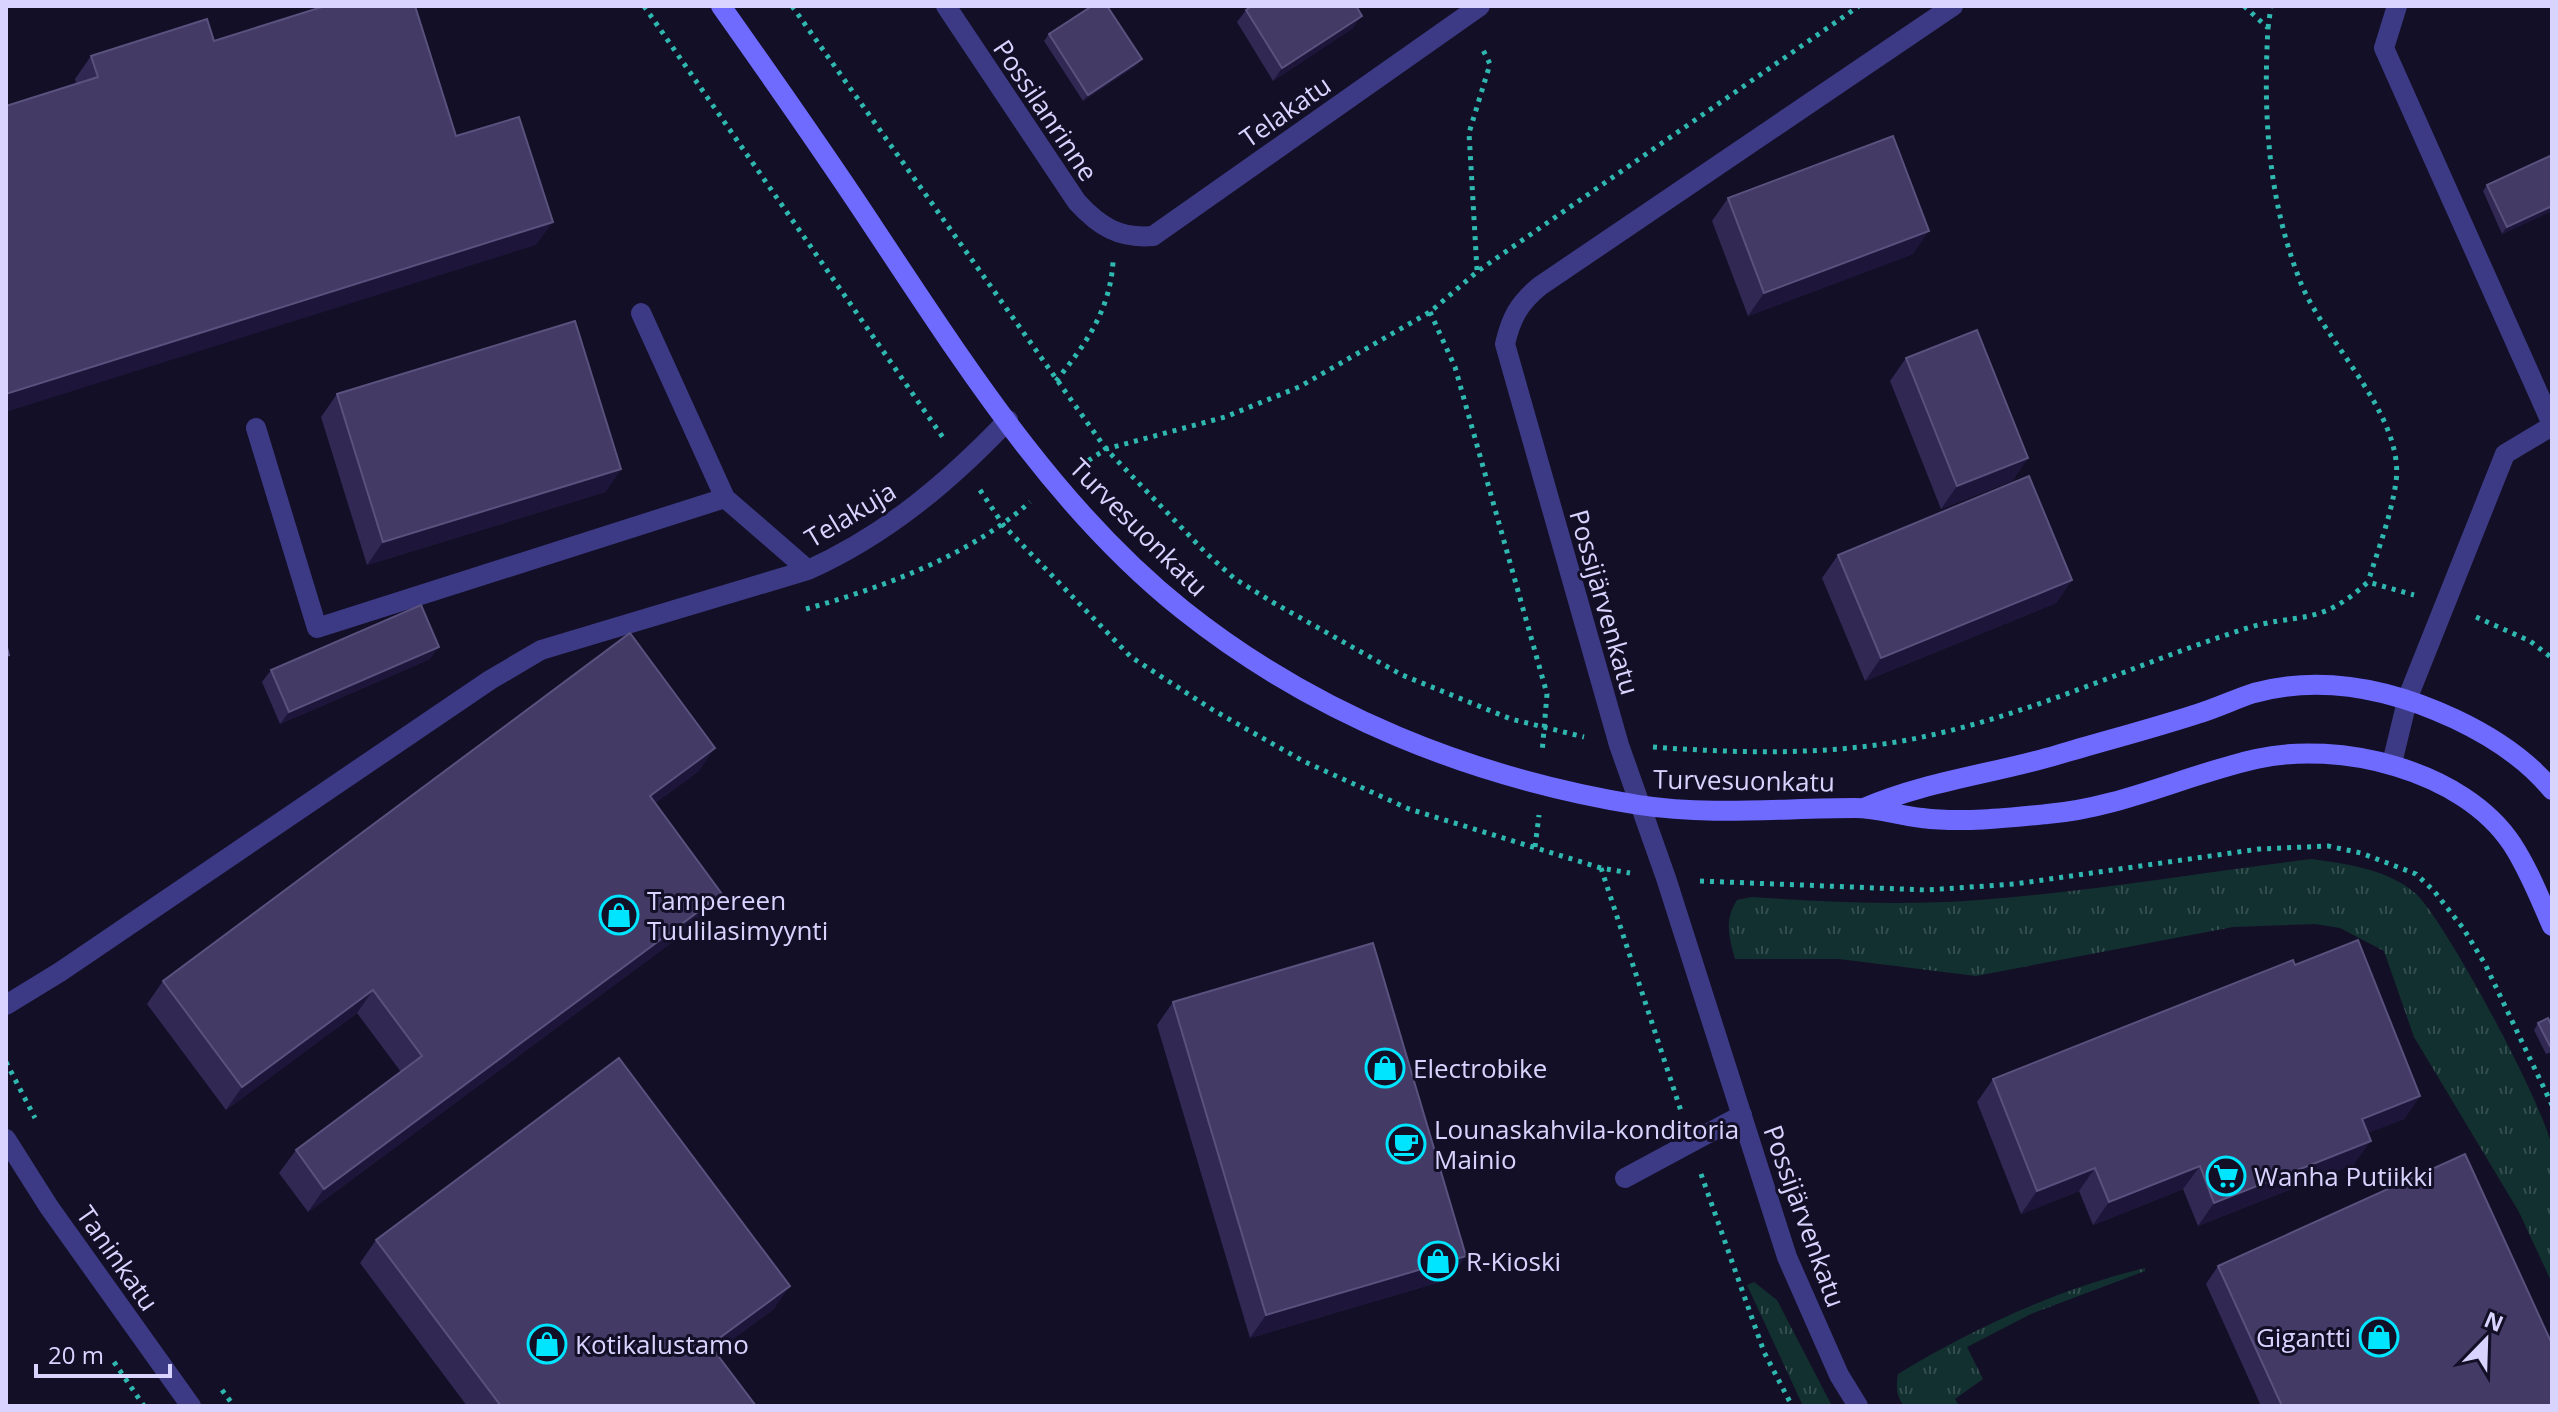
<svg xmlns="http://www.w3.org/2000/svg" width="2558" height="1412" font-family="'Open Sans',sans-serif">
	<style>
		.grass { fill: url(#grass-tufts) }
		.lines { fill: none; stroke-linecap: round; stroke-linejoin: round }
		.path { stroke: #2fb8b0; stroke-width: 5; stroke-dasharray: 4 6; stroke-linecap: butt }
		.lane { stroke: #3d3a85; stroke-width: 20 }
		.street { stroke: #3d3a85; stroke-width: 20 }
		.secondary { stroke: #6f6bff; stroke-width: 20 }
		.wall { fill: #312854 }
		.shaded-wall { fill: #1d163a }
		.building { fill: #433a66; stroke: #5a527e; stroke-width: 2 }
		.labels { text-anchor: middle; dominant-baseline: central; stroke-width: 6; stroke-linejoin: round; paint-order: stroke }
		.street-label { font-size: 26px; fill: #d9d4ff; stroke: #130f26 }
		.poi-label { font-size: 26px; fill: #d9d4ff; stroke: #130f26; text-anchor: start }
	</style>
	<defs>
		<pattern id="grass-tufts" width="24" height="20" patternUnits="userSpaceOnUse" patternTransform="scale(2)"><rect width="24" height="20" fill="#12302f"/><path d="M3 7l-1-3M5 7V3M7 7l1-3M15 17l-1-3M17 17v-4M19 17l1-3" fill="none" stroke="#344d4e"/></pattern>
	</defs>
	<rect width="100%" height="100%" fill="#130f26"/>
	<!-- grass -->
	<path class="grass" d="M2312,859C2347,864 2387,869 2415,893C2444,918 2548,1112 2552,1149C2556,1193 2552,1239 2552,1283L2519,1212L2414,1037L2384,951L2340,928L2315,924L2233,927L1976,976L1839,959H1735C1729,937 1724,920 1737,900L1752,897C1828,902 1903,906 1978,900C2090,892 2201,872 2312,859Z
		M2145,1268V1271L2031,1314L1967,1347L1983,1379L1955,1399L1959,1406H1904C1896,1396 1896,1386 1898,1374C1974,1328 2058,1289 2145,1268Z
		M1754,1282L1777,1300L1832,1406H1803L1747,1285Z"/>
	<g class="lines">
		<!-- path -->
		<path class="path" d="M644,6L944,439
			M792,6L1106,449L1206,553L1235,579L1274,603L1402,675L1511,719L1584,737
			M2244,6L2268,28C2263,115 2268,199 2300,281C2324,342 2405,415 2396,482C2391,516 2378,550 2368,582
			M2268,28L2271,6
			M1477,270L1469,133L1490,64L1481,46
			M1430,312L1455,367L1547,694L1542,753
			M1056,381C1085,345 1110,311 1113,262
			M1080,466L1106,449L1225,417L1299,387L1430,312L1478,271L1859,6
			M980,490L1004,526L1131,657L1213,710L1303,761L1409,809L1601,868L1630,873
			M806,609C884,587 969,556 1030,502
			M2476,617L2530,641L2552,658
			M1653,747C1748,754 1843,756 1936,734C2041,710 2139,663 2241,630C2298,611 2317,629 2368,582L2414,595
			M1535,847L1539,815
			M1601,868L1681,1111
			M1700,881L1927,890L2015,884L2259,849L2328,846L2361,853L2416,874L2434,891L2463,928L2485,964L2552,1105
			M6,1062L35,1118
			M1701,1174L1764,1352L1792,1406
			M114,1362L144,1406
			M222,1390L234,1406"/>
		<!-- lane -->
		<path class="lane" d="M2397,6L2384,48L2552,424
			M256,428L317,628L725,498L641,313
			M725,498L808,570
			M2392,763L2408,697L2505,454L2552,426
			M6,1005L60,972L490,680L541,650L808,570C886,535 949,482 1008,420
			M1625,1178L1742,1115"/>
		<!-- street -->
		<path class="street" d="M946,6L1077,202C1099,226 1119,239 1153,236L1480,6
			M6,1139L49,1207L191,1406
			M1858,1406L1839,1375L1787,1257L1666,878L1619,745L1505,344C1511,318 1519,303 1540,286L1953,6"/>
		<!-- secondary -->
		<path class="secondary" d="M721,6C774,81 826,155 876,231C965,365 1056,509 1183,610C1315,715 1473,778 1639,805C1710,816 1783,808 1855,808C1878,808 1900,816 1922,818C1962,823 2008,818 2047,814C2120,808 2185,775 2256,759C2339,740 2463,770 2512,844C2529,870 2540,899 2552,926
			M1864,808C1927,781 1992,774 2057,755C2104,741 2151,729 2197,714C2217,708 2235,699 2254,693C2323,674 2393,690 2455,719C2491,736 2526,758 2552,790"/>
	</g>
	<!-- wall -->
	<path class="wall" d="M1246,10L1353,28L1273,81L1237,22Z
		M1049,34L1137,65L1083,101L1044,41Z
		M214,41L456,136L536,245L76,83L75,79L91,56Z
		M2487,185L2552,211L2502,234L2483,191Z
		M1728,198L1913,254L1748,316L1712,221Z
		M1906,358L2028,458L2012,481L1941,509L1890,381Z
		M337,394L621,469L605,492L367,565L321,417Z
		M1838,555L2072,580L2056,603L1865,681L1822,578Z
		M430,659L280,724L262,682L271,670Z
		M699,771L655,803L706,917L308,1212L279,1173L296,1150L401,1072L357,1013L226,1110L147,1004L163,981Z
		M1173,1002L1450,1279L1250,1338L1157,1025Z
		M2538,1023L2552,1052L2546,1054L2534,1030Z
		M1993,1079L2420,1096L2404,1119L2367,1133L2354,1164L2198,1226L2183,1189L2093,1225L2079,1191L2021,1214L1977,1102Z
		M376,1240L774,1309L715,1352L756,1406H467L360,1263Z
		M2218,1266L2552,1406H2261L2206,1284Z"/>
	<!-- shaded-wall -->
	<path class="shaded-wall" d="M1362,16L1353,28L1273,81L1282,68Z
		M1142,59L1137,65L1083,101L1088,95Z
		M2552,206V211L2502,234L2507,227Z
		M553,222L536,245L6,412V394Z
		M1929,231L1913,254L1748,316L1764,293Z
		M2028,458L2012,481L1941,509L1957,486Z
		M621,469L605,492L367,565L383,542Z
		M2072,580L2056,603L1865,681L1881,658Z
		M439,647L430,659L280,724L289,712Z
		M715,748L699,771L633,819L650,796Z
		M722,894L706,917L308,1212L324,1189Z
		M373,990L357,1013L226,1110L242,1087Z
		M2420,1096L2404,1119L2346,1142L2362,1119Z
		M2371,1141L2354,1164L2198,1226L2214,1203Z
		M2200,1166L2183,1189L2093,1225L2109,1202Z
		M2095,1168L2079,1191L2021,1214L2037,1191Z
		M1466,1256L1450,1279L1250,1338L1266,1315Z
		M790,1286L774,1309L694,1368L710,1345Z"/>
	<!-- building -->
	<path class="building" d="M325,6H415L456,136L519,117L553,222L6,394V106L98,77L91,56L207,19L214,41Z
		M1092,6H1107L1142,59L1088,95L1049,34Z
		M1252,6H1356L1362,16L1282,68L1246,10Z
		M1893,136L1929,231L1764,293L1728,198Z
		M2552,155V206L2507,227L2487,185Z
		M575,321L621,469L383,542L337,394Z
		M1977,330L2028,458L1957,486L1906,358Z
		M2029,476L2072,580L1881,658L1838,555Z
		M421,605L439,647L289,712L271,670Z
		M630,633L715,748L650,796L722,894L324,1189L296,1150L422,1056L373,990L242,1087L163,981Z
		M6,644L9,655L6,656Z
		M2358,940L2420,1096L2362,1119L2371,1141L2214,1203L2200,1166L2109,1202L2095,1168L2037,1191L1993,1079L2293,960L2295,965Z
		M1373,943L1466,1256L1266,1315L1173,1002Z
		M2548,1018L2552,1027V1047L2551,1048L2538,1023Z
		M619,1058L790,1286L710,1345L756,1406H501L376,1240Z
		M2465,1154L2552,1344V1406H2282L2218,1266Z"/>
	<!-- icons -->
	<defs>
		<g id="shop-ring" transform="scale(2)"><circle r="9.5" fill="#130f26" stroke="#00e5ff" stroke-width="1.5"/><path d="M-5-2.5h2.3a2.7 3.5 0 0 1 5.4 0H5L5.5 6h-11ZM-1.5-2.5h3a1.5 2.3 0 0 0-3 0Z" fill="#00e5ff"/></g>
		<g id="cafe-ring" transform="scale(2)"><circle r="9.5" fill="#130f26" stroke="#00e5ff" stroke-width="1.5"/><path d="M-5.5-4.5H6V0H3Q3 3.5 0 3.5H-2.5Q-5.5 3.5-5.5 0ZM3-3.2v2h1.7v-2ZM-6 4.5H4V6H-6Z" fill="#00e5ff"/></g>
		<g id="supermarket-ring" transform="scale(2)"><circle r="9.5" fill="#130f26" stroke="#00e5ff" stroke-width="1.5"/><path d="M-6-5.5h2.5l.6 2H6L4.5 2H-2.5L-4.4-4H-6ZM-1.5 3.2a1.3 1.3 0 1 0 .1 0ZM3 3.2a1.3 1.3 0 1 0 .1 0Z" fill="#00e5ff"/></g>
	</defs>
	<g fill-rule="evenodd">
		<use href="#shop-ring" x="619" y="915"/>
		<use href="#shop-ring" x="1385" y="1068"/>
		<use href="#cafe-ring" x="1406" y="1144"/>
		<use href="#supermarket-ring" x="2226" y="1176"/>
		<use href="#shop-ring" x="1438" y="1261"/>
		<use href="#shop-ring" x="2379" y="1337"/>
		<use href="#shop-ring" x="547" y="1344"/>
	</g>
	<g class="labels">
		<!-- street labels -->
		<g class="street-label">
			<text transform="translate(1046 110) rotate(56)">Possilanrinne</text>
			<text transform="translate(1285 111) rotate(-35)">Telakatu</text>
			<text transform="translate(850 514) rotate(-31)">Telakuja</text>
			<text transform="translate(1139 527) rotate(45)">Turvesuonkatu</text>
			<text transform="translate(1605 602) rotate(74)">Possijärvenkatu</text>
			<text transform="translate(1744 780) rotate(1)">Turvesuonkatu</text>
			<text transform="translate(1805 1216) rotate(70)">Possijärvenkatu</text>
			<text transform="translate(118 1258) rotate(55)">Taninkatu</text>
		</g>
		<!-- poi labels -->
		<g class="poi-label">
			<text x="647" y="900">Tampereen<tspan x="647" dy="30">Tuulilasimyynti</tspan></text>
			<text x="1413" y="1068">Electrobike</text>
			<text x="1434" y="1129">Lounaskahvila-konditoria<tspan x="1434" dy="30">Mainio</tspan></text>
			<text x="2254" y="1176">Wanha Putiikki</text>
			<text x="1466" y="1261">R-Kioski</text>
			<text x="2351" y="1337" text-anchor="end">Gigantti</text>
			<text x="575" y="1344">Kotikalustamo</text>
		</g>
	</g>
	<!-- border -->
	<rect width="2558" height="1412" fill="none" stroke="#d9d4ff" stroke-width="16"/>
	<!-- north arrow -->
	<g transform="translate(2486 1340) rotate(23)" stroke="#130f26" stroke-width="6" paint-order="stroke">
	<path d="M0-6L14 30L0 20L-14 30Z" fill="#d9d4ff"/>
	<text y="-12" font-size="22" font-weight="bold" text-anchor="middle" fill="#d9d4ff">N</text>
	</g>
	<!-- scale -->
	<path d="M36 1364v12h134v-12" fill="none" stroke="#d9d4ff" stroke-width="4"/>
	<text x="48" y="1364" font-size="24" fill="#d9d4ff" stroke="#130f26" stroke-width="6" paint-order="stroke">20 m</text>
</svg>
